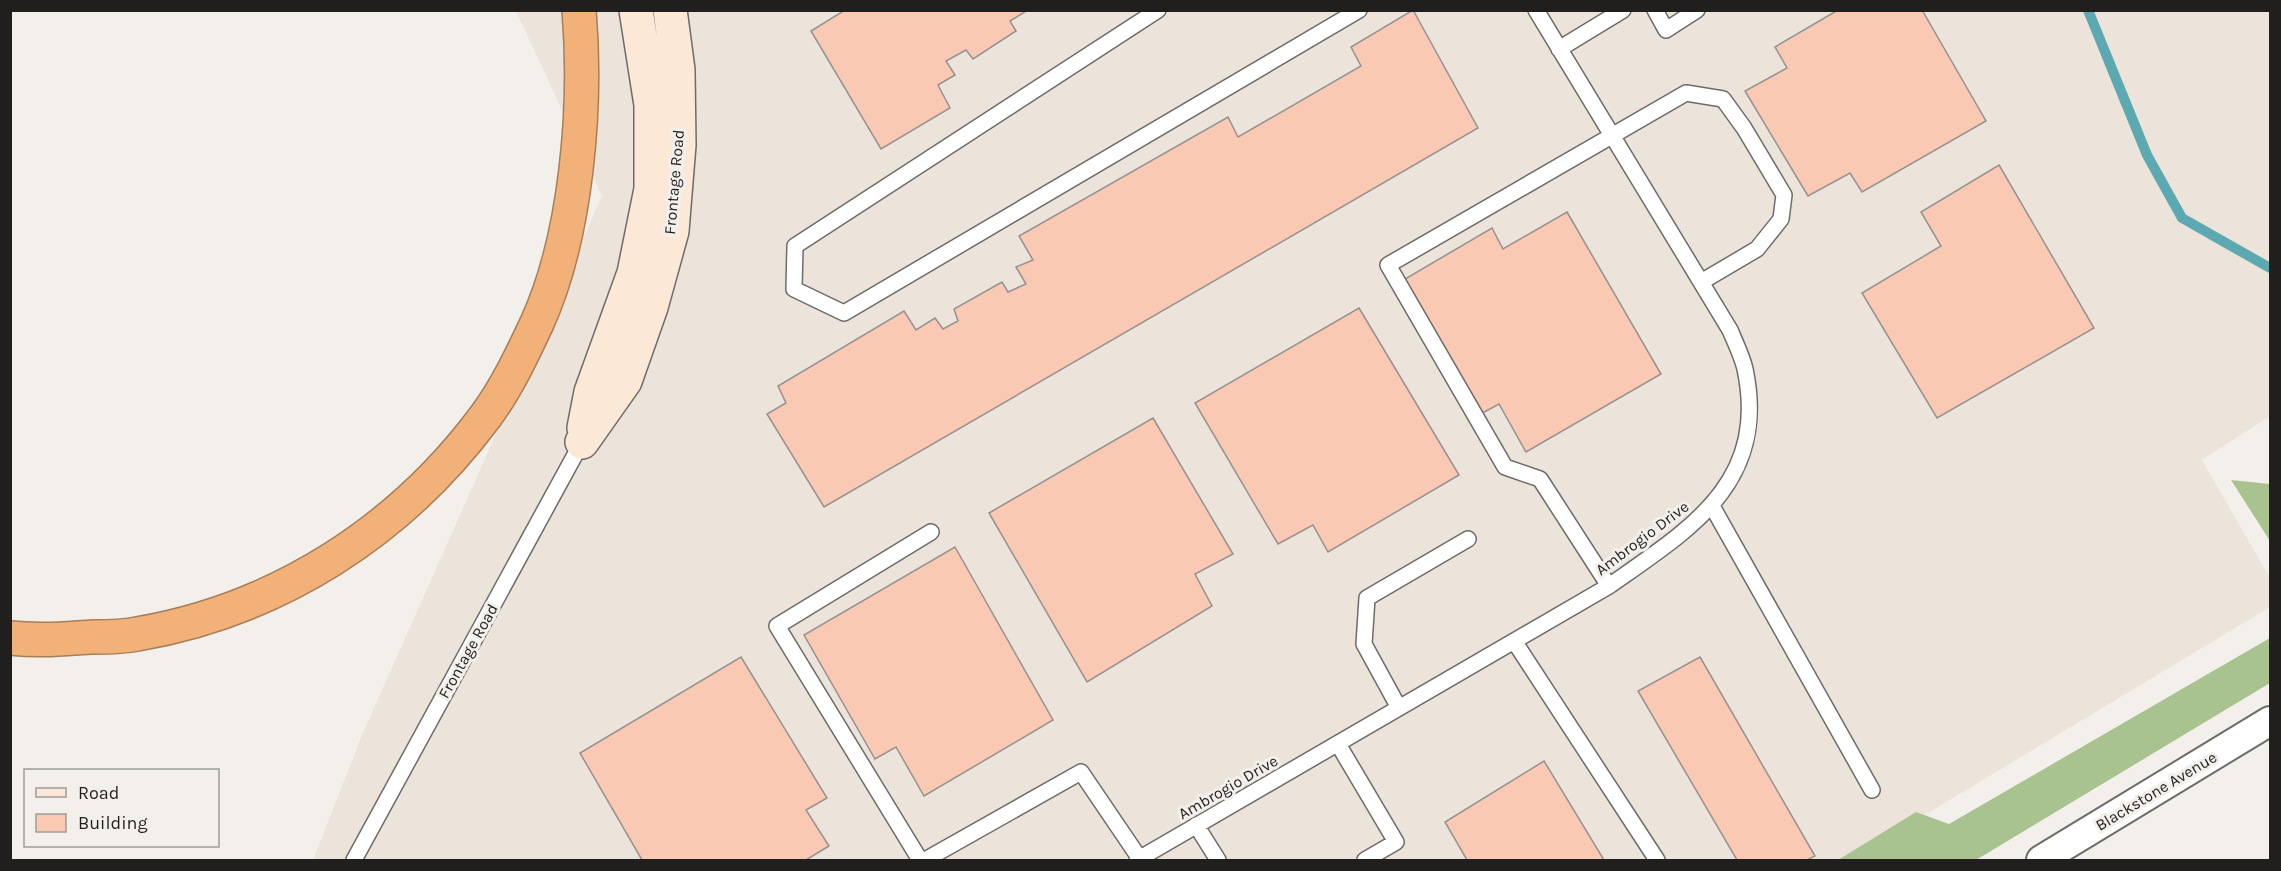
<svg xmlns="http://www.w3.org/2000/svg" width="2281" height="871" font-family="Karla,sans-serif">
	<style>
		.built { fill: #ece4da }
		.forest { fill: #a8c38f }
		.lines { fill: none; stroke-linecap: round; stroke-linejoin: round }
		.stream { stroke: #5ca9b2; stroke-width: 10 }
		.building { fill: #f9c9b4; stroke: #96918f; stroke-width: 1.5 }
		.lane-casing { stroke: #6d6b68; stroke-width: 18 }
		.street-casing { stroke: #6d6b68; stroke-width: 32 }
		.secondary-casing { stroke: #6d6b68; stroke-width: 36 }
		.highway-casing { stroke: #a87e59; stroke-width: 36 }
		.lane { stroke: #fff; stroke-width: 15 }
		.street { stroke: #fff; stroke-width: 28 }
		.secondary { stroke: #fbe8d7; stroke-width: 33 }
		.highway { stroke: #f1b179; stroke-width: 33 }
		.labels { text-anchor: middle; dominant-baseline: central; stroke-width: 6; stroke-linejoin: round; paint-order: stroke }
		.street-label { font-size: 16px; fill: #201f1e; stroke: #f3f0ec }
	</style>
	<rect width="100%" height="100%" fill="#f3f0ec"/>
	<!-- built -->
	<path class="built" d="M516,11H2270V416L2202,460L2270,578V607L1850,860H313L362,735L602,196Z"/>
	<!-- forest -->
	<path class="forest" d="M2231,480L2270,484V541Z
		M2270,638V683L1976,860H1838L1916,812L1949,824Z"/>
	<g class="lines">
		<!-- stream -->
		<path class="stream" d="M2088,10L2147,155L2182,218L2270,268"/>
	</g>
	<!-- building -->
	<path class="building" d="M845,10H1028L1010,21L1016,31L973,59L966,50L946,61L955,75L938,85L950,108L881,149L811,31Z
		M1413,10L1478,128L824,507L767,414L786,403L778,386L904,311L916,330L935,318L943,329L958,321L954,309L1002,282L1008,292L1026,284L1016,267L1033,260L1019,236L1228,117L1238,137L1361,66L1351,47Z
		M1838,10H1922L1986,121L1862,192L1850,173L1808,196L1745,91L1787,68L1775,47Z
		M1999,165L2094,328L1937,418L1862,293L1941,246L1921,212Z
		M1567,212L1661,374L1526,452L1499,404L1477,416L1400,282L1492,228L1503,249Z
		M1359,308L1459,475L1328,552L1313,525L1278,544L1195,403Z
		M1153,418L1233,554L1195,574L1212,606L1087,682L989,513Z
		M955,547L1053,720L924,796L896,747L875,759L804,635Z
		M741,657L827,798L806,810L829,846L806,860H642L580,753Z
		M1700,657L1815,856L1807,860H1737L1638,691Z
		M1544,761L1604,860H1467L1445,822Z"/>
	<g class="lines">
		<!-- lane casing -->
		<g class="lane-casing">
			<path id="lane" d="M1158,10L795,246L794,289L844,313L1359,10
				M1655,10L1666,30L1697,10
				M1559,49L1623,10
				M1712,506L1872,790
				M1609,586L1540,479L1505,467L1388,265L1686,93L1723,99L1744,128L1784,195L1781,219L1757,249L1701,282
				M1514,641L1657,860
				M1399,708L1364,644L1367,598L1468,539
				M1338,744L1396,842L1365,860
				M1196,825L1218,860
				M354,860L582,442
				M920,860L777,626L931,532
				M925,860L1081,772L1140,859
				M1137,860L1609,586C1690,529 1769,483 1745,369C1742,356 1735,342 1730,330L1536,10"/>
		</g>
		<!-- street casing -->
		<g class="street-casing">
			<path id="street" d="M2041,860L2270,721"/>
		</g>
		<!-- secondary casing -->
		<g class="secondary-casing">
			<path id="secondary" d="M584,428L591,392L634,273L651,189V105L636,10
				M582,442L625,381L651,307L672,231L679,145L678,70L670,10"/>
		</g>
		<!-- highway casing -->
		<g class="highway-casing">
			<path id="highway" d="M10,638C39,641 65,639 93,637C108,637 123,637 137,634C278,610 400,531 485,417C506,389 522,355 537,323C577,235 587,106 579,10"/>
		</g>
		<!-- lane -->
		<use href="#lane" class="lane"/>
		<!-- street -->
		<use href="#street" class="street"/>
		<!-- secondary -->
		<use href="#secondary" class="secondary"/>
		<!-- highway -->
		<use href="#highway" class="highway"/>
	</g>
	<g class="labels">
		<!-- street labels -->
		<g class="street-label">
			<text transform="translate(674 182) rotate(-85)">Frontage Road</text>
			<text transform="translate(1642 538) rotate(-37)">Ambrogio Drive</text>
			<text transform="translate(468 651) rotate(-61)">Frontage Road</text>
			<text transform="translate(1228 787) rotate(-30)">Ambrogio Drive</text>
			<text transform="translate(2156 791) rotate(-31)">Blackstone Avenue</text>
		</g>
	</g>
	<!-- border -->
	<rect width="2281" height="871" fill="none" stroke="#201f1e" stroke-width="24"/>
	<!-- legend -->
	<rect x="24" y="769" width="195" height="78" fill="#f3f0ec" stroke="#9f9c9a" stroke-width="1.5"/>
	<rect x="36" y="788" width="30" height="9" fill="#fbe8d7" stroke="#9f9c9a" stroke-width="1.5"/>
	<text x="78" y="799" font-size="18" fill="#201f1e">Road</text>
	<rect x="36" y="814" width="30" height="18" fill="#f9c9b4" stroke="#9f9c9a" stroke-width="1.5"/>
	<text x="78" y="829" font-size="18" fill="#201f1e">Building</text>
</svg>
